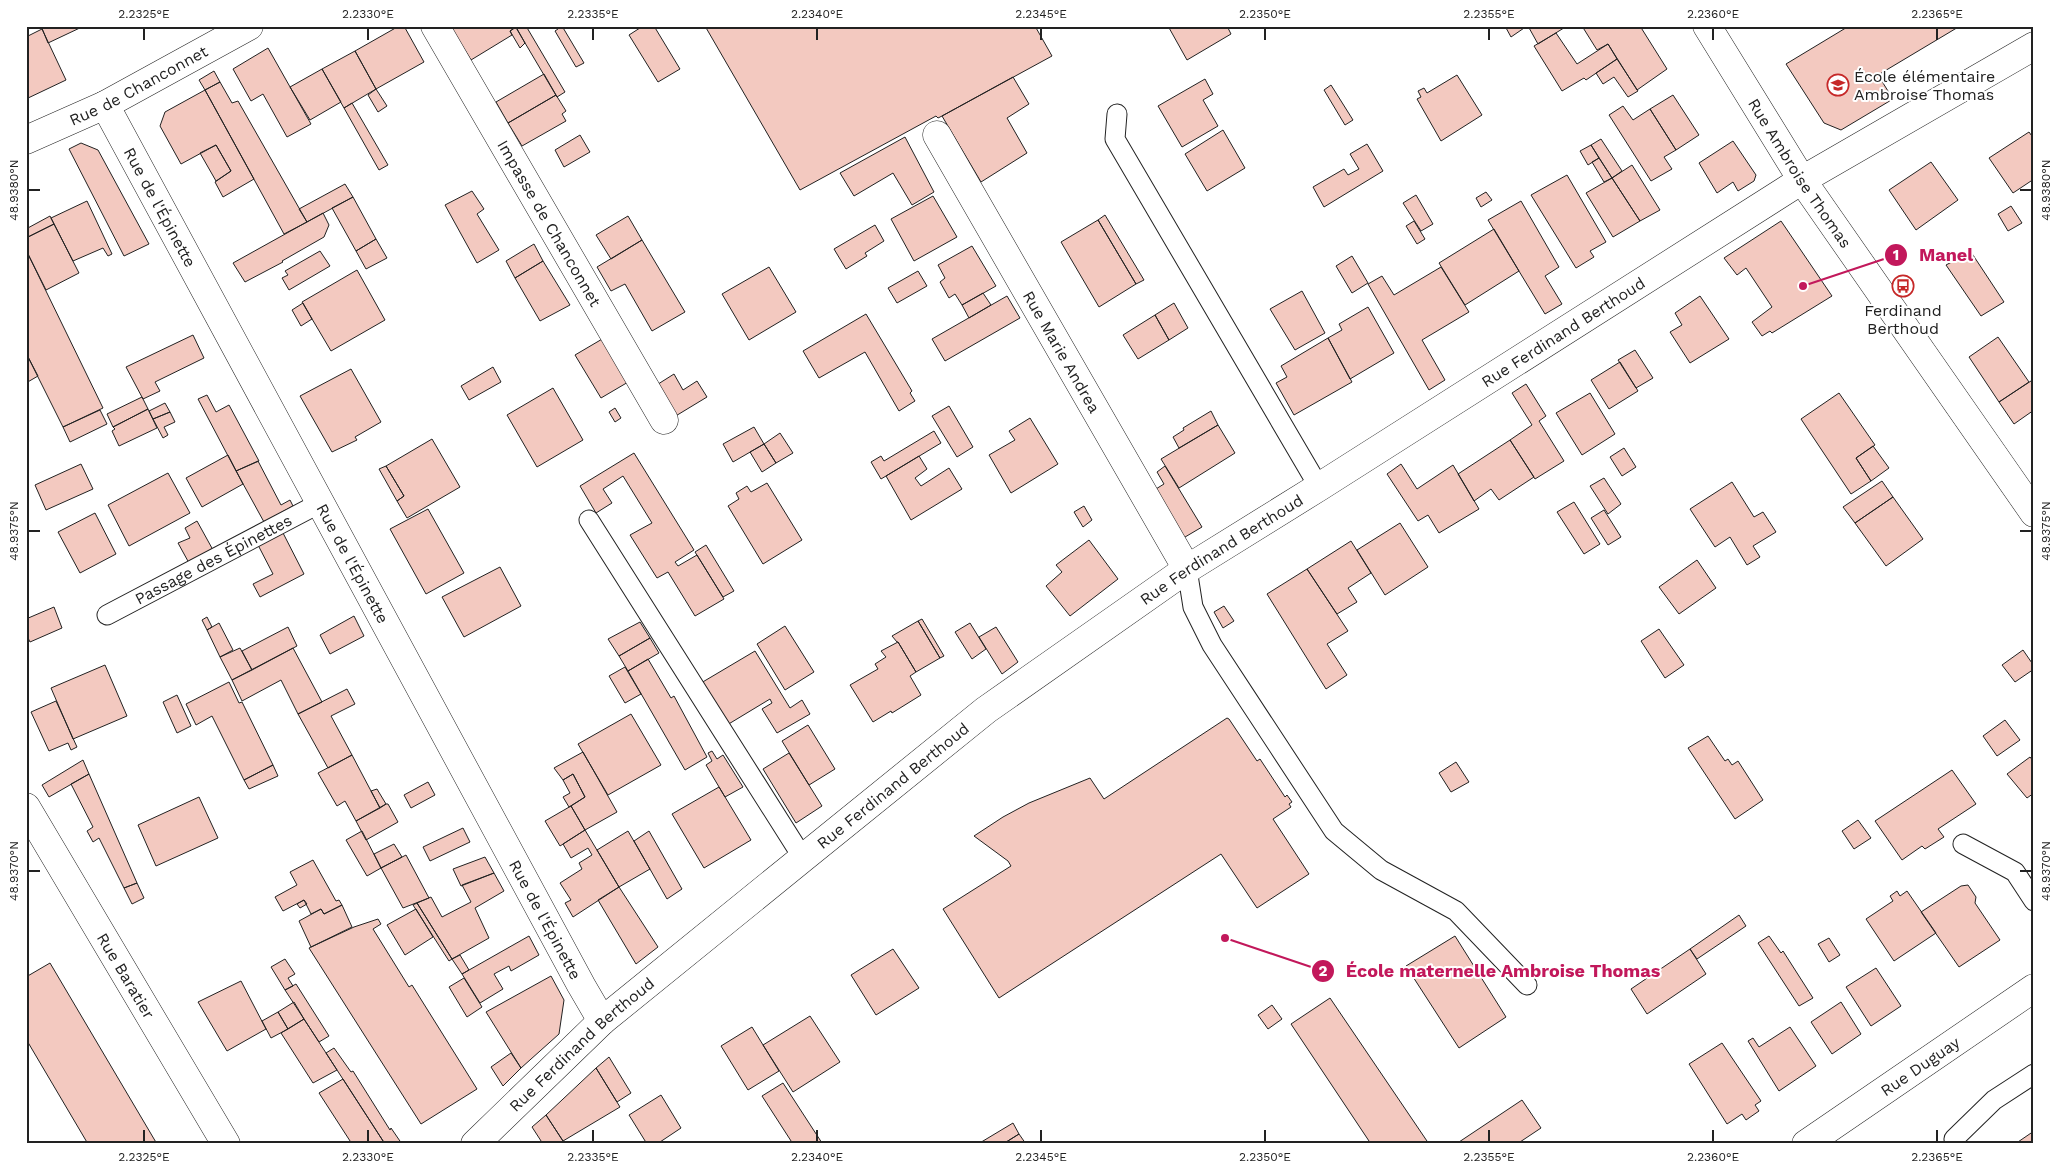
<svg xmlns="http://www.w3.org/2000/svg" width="2060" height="1170" font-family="'Work Sans',sans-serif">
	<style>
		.building { fill: #f3c9c0; stroke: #222 }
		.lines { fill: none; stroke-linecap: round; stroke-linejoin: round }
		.service-casing { stroke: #222; stroke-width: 21 }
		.minor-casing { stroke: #222; stroke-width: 29 }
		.tertiary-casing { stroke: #222; stroke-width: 29 }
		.service { stroke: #fff; stroke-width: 19 }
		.minor { stroke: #fff; stroke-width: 28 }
		.tertiary { stroke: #fff; stroke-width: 28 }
		.ticks { fill: none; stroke: #222; stroke-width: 2 }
		.labels { text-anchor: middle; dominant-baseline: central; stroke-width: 4; stroke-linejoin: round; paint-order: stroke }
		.poi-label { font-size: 16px; fill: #222; stroke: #fff; text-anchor: start }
		.street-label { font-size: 16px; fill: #222; stroke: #fff }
		.leader { fill: none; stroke: #c2185b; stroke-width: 2 }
		.callout-dot { fill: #c2185b; stroke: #fff; stroke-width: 2 }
		.mark-label { font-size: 15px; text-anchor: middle; font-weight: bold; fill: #fff }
		.callout-label { font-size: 18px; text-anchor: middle; font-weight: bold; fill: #c2185b; stroke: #fff; stroke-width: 4; stroke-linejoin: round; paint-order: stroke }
		.neatline { fill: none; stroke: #222; stroke-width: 2 }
		.ticks-label { font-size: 12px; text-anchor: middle; fill: #222 }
	</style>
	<rect width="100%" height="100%" fill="#fff"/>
	<!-- building -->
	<path class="building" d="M41,26H84L48,43Z
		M399,26H404L424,62L376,89L355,51Z
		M450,26H515L516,27L510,31L512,35L471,60Z
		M515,26H526L565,92L557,97Z
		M556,26H562L584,63L576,67L555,31L558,29Z
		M643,26H654L680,69L658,82L629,35Z
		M705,26H1035L1052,56L942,116L938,118L936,116L800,190Z
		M1168,26H1227L1231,34L1187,60Z
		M1505,26H1527L1511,37Z
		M1528,26H1567L1538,44Z
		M1582,26H1640L1667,69L1637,90L1608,44L1597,50Z
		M1849,26H1960L1878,75L1893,99L1841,130L1824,123L1786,64Z
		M516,27L525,43L520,48L510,31Z
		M42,29L66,80L26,99V37Z
		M1556,33L1577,64L1608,44L1617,59L1586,80L1584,78L1562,91L1534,46Z
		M268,48L311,124L287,137L263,94L251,101L233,69Z
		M355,51L376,89L344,108L322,69Z
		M1617,59L1638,91L1628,97L1614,77L1603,84L1596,73Z
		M322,69L341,102L310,120L290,87Z
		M214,71L220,82L205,90L199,80Z
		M544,74L556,95L508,123L496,102Z
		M1457,75L1482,115L1441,141L1417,99L1421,97L1418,91L1424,88L1427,93Z
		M1013,77L1029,104L1007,118L1027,153L981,182L942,116Z
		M1205,79L1213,94L1203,100L1218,126L1182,147L1158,106Z
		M220,82L232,103L238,101L307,222L284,234L205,90Z
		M1331,85L1353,120L1345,125L1324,90Z
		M376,89L387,106L378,112L368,95Z
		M205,90L254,179L223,197L215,182L231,171L216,145L181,164L160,126L165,112Z
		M556,95L566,111L562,114L566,121L522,146L508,123Z
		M1673,95L1699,135L1676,150L1650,109Z
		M352,103L388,165L379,170L344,108Z
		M1623,106L1633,120L1650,109L1676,150L1664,157L1672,169L1651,181L1609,115Z
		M1223,130L1245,168L1207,191L1185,154Z
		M2029,132L2034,139V179L2013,193L1989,158Z
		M580,135L590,152L564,167L555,150Z
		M905,137L934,192L912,205L893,173L854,196L840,173Z
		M1601,139L1622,171L1612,178L1591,145Z
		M1733,141L1756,175L1754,181L1738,191L1733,182L1717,193L1699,163Z
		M81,143L98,150L149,244L124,256L69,149Z
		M1367,144L1383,171L1324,207L1313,187L1344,169L1348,175L1359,169L1350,154Z
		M216,145L231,171L216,181L200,153Z
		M1591,145L1599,158L1588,165L1580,151Z
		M1599,158L1612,178L1604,182L1592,162Z
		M1931,162L1958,200L1916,230L1889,190Z
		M1632,165L1660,210L1640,221L1612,178Z
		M1567,175L1606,242L1590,251L1594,257L1576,268L1531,195Z
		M1612,178L1640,221L1613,237L1586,193Z
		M345,184L353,197L307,222L299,209Z
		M472,191L484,209L477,214L499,250L477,263L445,205Z
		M1486,192L1492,200L1481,207L1476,198Z
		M1416,195L1433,224L1421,231L1403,203Z
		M933,196L957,237L914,261L891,219Z
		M353,197L376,239L356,251L332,208Z
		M87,201L112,254L108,256L103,248L73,261L51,218Z
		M1521,201L1559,267L1545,276L1562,304L1545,314L1488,220Z
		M2011,206L2022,223L2008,231L1998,214Z
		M323,213L329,225L324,237L282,261L283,262L245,282L233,263Z
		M1105,215L1144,280L1136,284L1098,220Z
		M50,216L54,224L26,238V229Z
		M628,216L642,240L611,259L596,235Z
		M1098,220L1136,284L1099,307L1061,242Z
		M1414,221L1425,239L1417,244L1406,226Z
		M1781,221L1832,296L1772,333L1770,331L1762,336L1752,322L1772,307L1746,268L1737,275L1724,258Z
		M54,224L79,273L46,290L26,250V238Z
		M875,225L884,241L865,253L867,256L846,269L834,249Z
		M1494,229L1519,271L1465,305L1439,263Z
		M376,239L387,258L366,269L356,251Z
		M642,240L685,312L652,331L625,284L611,291L597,267Z
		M534,244L543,261L515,278L506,261Z
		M972,246L996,286L962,305L955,294L949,298L940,282L945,278L938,265Z
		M26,250L103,408L63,427L26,353Z
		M320,251L330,266L289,290L282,278L288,275L285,271Z
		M1971,252L2004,302L1981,316L1946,265Z
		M1352,256L1368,283L1352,293L1336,266Z
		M543,261L570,305L540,321L515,278Z
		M769,267L796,312L749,340L722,294Z
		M1441,267L1469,312L1422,340L1445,380L1429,390L1368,284L1382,276L1394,295Z
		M357,270L385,320L331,351L302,302Z
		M918,271L927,286L897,303L888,288Z
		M1302,291L1325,333L1295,350L1270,309Z
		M983,293L991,305L969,318L962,305Z
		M1007,296L1020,318L945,361L932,339Z
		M1700,296L1729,339L1690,363L1670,332L1682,325L1675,313Z
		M303,303L312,319L301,326L292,310Z
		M1174,303L1188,328L1169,340L1155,315Z
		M1368,307L1394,353L1350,379L1328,338L1342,330L1339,324Z
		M866,314L912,391L910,393L915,401L899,411L865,352L819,378L803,351Z
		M1155,315L1169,340L1138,359L1123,335Z
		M193,335L204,358L155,382L160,391L143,399L126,367Z
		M609,335L635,378L601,398L575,355Z
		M1998,337L2029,382L1999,402L1969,357Z
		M1328,338L1352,382L1294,415L1276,383L1287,377L1281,366Z
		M1635,350L1653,378L1636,388L1618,360Z
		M26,353L38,376L26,383Z
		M1620,362L1638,391L1609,409L1591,380Z
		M493,367L501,382L469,400L461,386Z
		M351,369L381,422L355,437L357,440L332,452L300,396Z
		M674,374L683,390L697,381L707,397L674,417L655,386Z
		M2034,379V410L2014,424L1999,402Z
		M1526,384L1546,416L1539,421L1564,461L1535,479L1510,440L1532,425L1512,393Z
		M553,388L583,440L537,467L507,415Z
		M1590,393L1615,434L1582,455L1556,413Z
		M1839,393L1875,445L1856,458L1871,481L1851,494L1801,419Z
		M207,395L216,412L229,405L259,461L236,471L198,399Z
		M142,397L148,409L113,427L107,414Z
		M165,403L170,412L153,419L149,411Z
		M949,406L973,447L957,457L932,416Z
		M615,408L621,418L615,422L609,412Z
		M148,409L157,428L119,446L112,431L115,429L113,427Z
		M100,410L107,424L70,442L63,427Z
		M1211,411L1218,425L1179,448L1173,437L1184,430L1183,428Z
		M170,412L175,422L164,427L168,435L163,438L153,419Z
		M1030,418L1058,464L1011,493L989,455L1015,440L1009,431Z
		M1218,425L1235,453L1179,488L1161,459Z
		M754,427L764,444L733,462L723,444Z
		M934,431L941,443L881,479L871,462L881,456L884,461Z
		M780,433L793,453L776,463L764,444Z
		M432,439L460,487L407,518L397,501L404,496L386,466Z
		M1510,440L1534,477L1499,500L1491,489L1474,501L1458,474Z
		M764,444L776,463L762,472L750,452Z
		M1873,446L1889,468L1871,481L1856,458Z
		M1624,448L1636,467L1622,476L1610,457Z
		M634,453L694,550L675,562L678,566L697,555L724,599L695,616L668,572L657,578L630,535L652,523L623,476L603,489L612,503L596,513L580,486Z
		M228,455L243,484L202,507L186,478Z
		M919,456L927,469L915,478L921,486L949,468L962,489L911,520L886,476Z
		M258,461L281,505L290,500L293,506L264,522L236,471Z
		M81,464L93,489L46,510L35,485Z
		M1401,464L1417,489L1453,465L1479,509L1439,533L1428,515L1418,521L1387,474Z
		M386,466L404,496L397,501L379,469Z
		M1165,466L1202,527L1180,540L1151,492L1164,484L1157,472Z
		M168,473L190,513L129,546L108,505Z
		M1604,478L1621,504L1608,514L1590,486Z
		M1882,481L1893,497L1855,523L1843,507Z
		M1732,482L1754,517L1763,512L1776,532L1753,546L1760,557L1747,565L1730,537L1715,547L1690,509Z
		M767,483L802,540L763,564L728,506L739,499L736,493L747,486L751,492Z
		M1893,497L1923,539L1886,566L1855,523Z
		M1574,502L1600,544L1584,554L1557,512Z
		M1084,506L1092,520L1083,527L1074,512Z
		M428,509L464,573L426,594L390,529Z
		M1604,510L1621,537L1608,545L1591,518Z
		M95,513L116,554L80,573L58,532Z
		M197,521L213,550L189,563L178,543L190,538L185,528Z
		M1400,523L1428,567L1385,595L1357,550Z
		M282,531L304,574L260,597L253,584L273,574L258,545Z
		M1089,540L1118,579L1070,616L1046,586L1062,572L1056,565Z
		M1351,541L1371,573L1348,588L1357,602L1337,614L1307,569Z
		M706,545L734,591L723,597L695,552Z
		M1697,560L1716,588L1679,614L1659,587Z
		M500,567L521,606L464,637L442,597Z
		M1307,569L1348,631L1327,644L1347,675L1326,689L1267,594Z
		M1224,606L1234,621L1223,628L1214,612Z
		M54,607L62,628L30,642L26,634V619Z
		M354,616L364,636L330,654L320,635Z
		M207,617L212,627L207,630L202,620Z
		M922,619L944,656L940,658L918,621Z
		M918,621L940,658L916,672L898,642H897L892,636Z
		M640,622L650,638L619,656L608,639Z
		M219,623L233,650L220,657L207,630Z
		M970,623L986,649L972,659L955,632Z
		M785,626L814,672L785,690L757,644Z
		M288,627L297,646L252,670L242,651Z
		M996,627L1018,662L1002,674L979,637Z
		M1659,629L1684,665L1665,678L1641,641Z
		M650,638L659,653L628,671L619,656Z
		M898,642L916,672L910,676L921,695L892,713L891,711L873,722L850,685L878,669L875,664L886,657L881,651Z
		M240,648L252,670L232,680L220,657Z
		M293,648L322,702L298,714L281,680L242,701L232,680Z
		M2023,650L2034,666V669L2015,682L2002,665Z
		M755,651L790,708L802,700L810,714L777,733L762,709L772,703L770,699L727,725L701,683Z
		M648,659L671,698L674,696L707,757L685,770L628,671Z
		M105,665L127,716L73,739L51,688Z
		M625,667L641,694L625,703L609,676Z
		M229,682L239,703L242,702L273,765L244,780L212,716L196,725L186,704Z
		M347,689L355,704L331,716L352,755L328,768L298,714Z
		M177,695L191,726L177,733L163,702Z
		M56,701L77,747L71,750L68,743L49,751L31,712Z
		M631,714L661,765L608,795L578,744Z
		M1227,718L1229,719L1257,761L1260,759L1285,797L1287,795L1292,802L1289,804L1291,807L1273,819L1309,874L1257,908L1221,854L999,998L943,909L1011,866L1008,861L974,836L1003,817L1029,803L1090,778L1104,799Z
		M2005,720L2020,740L1997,756L1983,736Z
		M808,725L835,769L809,785L782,741Z
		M1708,736L1725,761L1728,759L1732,765L1738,761L1763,800L1735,819L1688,748Z
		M712,751L717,759L723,755L743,787L725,797L706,765L712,761L708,753Z
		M583,752L617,812L585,830L571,806L585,797L573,774L563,780L554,768Z
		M789,753L822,806L796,823L763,769Z
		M352,755L380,808L356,821L345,801L337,806L318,773Z
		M2030,757L2034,762V793L2027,798L2007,774Z
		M83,760L89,774L49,797L42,785Z
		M1456,762L1469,782L1451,792L1439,773Z
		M273,765L278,776L249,789L244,780Z
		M1952,770L1976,804L1938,829L1944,837L1925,849L1922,846L1902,860L1875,821Z
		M89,774L137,883L124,888L99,838L93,842L87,831L93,827L71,784Z
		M573,774L585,797L569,807L563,797L570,793L563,780Z
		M428,782L435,795L411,808L404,795Z
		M719,787L751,840L704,868L672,814Z
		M377,789L386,804L380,808L371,791Z
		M199,797L218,838L156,866L138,825Z
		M386,804H388L398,822L366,840L356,821Z
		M571,806L585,830L560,846L545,821Z
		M1858,820L1871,838L1854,849L1842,831Z
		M463,828L470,842L430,861L423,847Z
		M585,830L619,887L573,917L565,903L571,900L560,883L582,869L579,863L592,855L588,848L571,858L563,844Z
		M362,831L381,868L367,876L346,840Z
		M628,831L650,869L619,887L597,850Z
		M649,831L682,889L667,899L634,841Z
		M394,844L402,857L381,868L374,854Z
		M406,855L429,898L403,908L381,868Z
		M485,857L494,873L461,886L453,869Z
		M313,860L336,901L339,900L342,905L324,914L321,909L311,914L304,900L283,911L275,897L297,885L290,872Z
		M494,873L504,891L475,908L489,938L452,959L417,903L431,897L442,917L471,902L462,885Z
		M137,883L144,898L132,904L124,888Z
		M1968,885L1976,897L1975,903L2000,940L1959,967L1921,912L1961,886Z
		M619,887L658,947L636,964L598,900Z
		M1897,891L1900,896L1907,891L1936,933L1894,961L1866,919L1893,901L1890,896Z
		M304,900L307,904L300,908L297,904Z
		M417,903L452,959L449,961L413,905Z
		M342,905L352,927L311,947L299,921L321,909L324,914Z
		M416,909L433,937L405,955L387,925Z
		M1739,915L1746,926L1697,959L1690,949Z
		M378,919L381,924L373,929L409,987L412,985L477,1089L421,1124L309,948L354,927Z
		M529,936L539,955L511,971L509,966L494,974L503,989L480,1003L462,974Z
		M1455,936L1506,1017L1459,1048L1406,966Z
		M1769,936L1781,953L1783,951L1813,998L1799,1006L1758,943Z
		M1829,938L1840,955L1829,962L1818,944Z
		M893,949L919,988L876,1015L851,975Z
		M1690,949L1706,974L1647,1014L1631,989Z
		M460,955L469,970L462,974L452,959Z
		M285,959L295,974L288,978L293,986L285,990L271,967Z
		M50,963L157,1144H88L26,1039V977Z
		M1876,968L1901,1006L1871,1026L1846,987Z
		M551,976L564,1000L559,1034L521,1068L486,1012Z
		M464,978L482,1007L467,1017L449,987Z
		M241,981L266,1029L227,1051L198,1002Z
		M296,984L329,1036L319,1042L285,990Z
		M1330,998L1429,1144H1371L1291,1024Z
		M294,1002L304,1019L288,1029L278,1012Z
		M1841,1002L1861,1034L1832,1054L1811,1022Z
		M1272,1005L1282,1019L1268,1029L1258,1015Z
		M278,1012L288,1029L271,1038L262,1021Z
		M810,1016L840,1062L793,1092L763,1045Z
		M304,1019L337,1070L313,1083L281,1033Z
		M752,1027L779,1071L748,1090L721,1046Z
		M1790,1027L1816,1066L1779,1091L1748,1041L1753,1038L1759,1047Z
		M1722,1043L1761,1101L1755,1105L1759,1111L1746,1120L1742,1114L1727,1124L1689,1064Z
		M334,1048L351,1072L353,1071L390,1130L391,1128L402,1144H385L326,1053Z
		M511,1053L521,1068L503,1086L491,1067Z
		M609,1057L631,1093L617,1102L596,1068Z
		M596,1068L620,1107L563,1141L546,1115Z
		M343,1079L385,1144H352L319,1093Z
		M783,1083L822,1143L793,1144L762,1096Z
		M661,1095L681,1128L657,1144H647L629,1115Z
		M1522,1100L1541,1128L1517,1144H1456Z
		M546,1115L563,1141V1144H543L532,1127Z
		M1013,1123L1019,1134L1003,1144H978Z
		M2034,1131V1144H2015Z
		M1019,1134L1026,1144H1003Z"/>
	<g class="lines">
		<!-- service casing -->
		<g class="service-casing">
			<g id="service">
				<path d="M1117,114L1115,139L1319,487"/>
				<path d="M589,520L803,858"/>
				<path d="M1187,569L1193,607L1212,645L1334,831L1381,870L1456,911L1527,985"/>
				<path id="s1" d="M107,615L320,503"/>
				<path d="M1963,844L2015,872L2034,901"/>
				<path d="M1955,1144L1954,1139L1994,1100L2034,1074"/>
			</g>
		</g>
		<!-- minor casing -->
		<g class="minor-casing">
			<g id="minor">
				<path id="s2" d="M435,26L664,420"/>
				<path id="s3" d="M105,105L581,985L602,1021"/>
				<path id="s4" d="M937,135L1187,569"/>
				<path id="s5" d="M26,140L105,105L249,26"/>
				<path id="s6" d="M26,807L226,1144"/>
				<path id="s7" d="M475,1144L602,1021L803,858L986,710L1187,569L1319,487L1802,180L2034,46"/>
				<path id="s8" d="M1806,1144L2034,988"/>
			</g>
		</g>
		<!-- tertiary casing -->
		<g class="tertiary-casing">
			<g id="tertiary">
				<path id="s9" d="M1707,26L1802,180L2034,513"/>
			</g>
		</g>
		<!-- service -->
		<use href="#service" class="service"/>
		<!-- minor -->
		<use href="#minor" class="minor"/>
		<!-- tertiary -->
		<use href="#tertiary" class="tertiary"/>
	</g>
	<!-- ticks -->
	<path class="ticks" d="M144,28V40M368,28V40M593,28V40M817,28V40M1041,28V40M1265,28V40M1489,28V40M1713,28V40M1937,28V40M28,190H40M2020,190H2032M28,531H40M2020,531H2032M28,871H40M2020,871H2032M144,1130V1142M368,1130V1142M593,1130V1142M817,1130V1142M1041,1130V1142M1265,1130V1142M1489,1130V1142M1713,1130V1142M1937,1130V1142"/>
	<!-- icons -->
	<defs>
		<g id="school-ring" transform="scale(1.125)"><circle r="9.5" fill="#fff" stroke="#c62828" stroke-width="1.5"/><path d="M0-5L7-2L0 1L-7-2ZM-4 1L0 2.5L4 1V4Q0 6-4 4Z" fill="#c62828"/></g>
		<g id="bus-ring" transform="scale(1.125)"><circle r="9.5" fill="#fff" stroke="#c62828" stroke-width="1.5"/><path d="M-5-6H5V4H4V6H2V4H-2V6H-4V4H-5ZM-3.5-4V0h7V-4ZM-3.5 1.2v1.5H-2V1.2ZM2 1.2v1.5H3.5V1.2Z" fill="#c62828"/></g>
	</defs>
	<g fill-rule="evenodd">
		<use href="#school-ring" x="1838" y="85"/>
		<use href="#bus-ring" x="1903" y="286"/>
	</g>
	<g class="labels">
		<!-- poi labels -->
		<g class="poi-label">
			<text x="1854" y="76">École élémentaire<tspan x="1854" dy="18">Ambroise Thomas</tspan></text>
			<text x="1903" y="310" text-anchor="middle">Ferdinand<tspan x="1903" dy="18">Berthoud</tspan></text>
		</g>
		<!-- street labels -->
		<g class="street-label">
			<text stroke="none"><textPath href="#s5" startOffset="125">Rue de Chanconnet</textPath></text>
			<text stroke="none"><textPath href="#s9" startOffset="174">Rue Ambroise Thomas</textPath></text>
			<text stroke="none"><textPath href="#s3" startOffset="116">Rue de l'Épinette</textPath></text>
			<text stroke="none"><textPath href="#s2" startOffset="228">Impasse de Chanconnet</textPath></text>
			<text stroke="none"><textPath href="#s7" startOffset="1361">Rue Ferdinand Berthoud</textPath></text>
			<text stroke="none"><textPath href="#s4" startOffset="250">Rue Marie Andrea</textPath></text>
			<text stroke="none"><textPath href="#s7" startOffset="956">Rue Ferdinand Berthoud</textPath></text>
			<text stroke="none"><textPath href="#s1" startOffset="120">Passage des Épinettes</textPath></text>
			<text stroke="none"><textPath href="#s3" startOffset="521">Rue de l'Épinette</textPath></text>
			<text stroke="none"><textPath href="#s7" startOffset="551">Rue Ferdinand Berthoud</textPath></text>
			<text stroke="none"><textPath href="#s3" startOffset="926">Rue de l'Épinette</textPath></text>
			<text stroke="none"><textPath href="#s6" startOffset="196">Rue Baratier</textPath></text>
			<text stroke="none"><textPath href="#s7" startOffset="146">Rue Ferdinand Berthoud</textPath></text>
			<text stroke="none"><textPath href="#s8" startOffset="138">Rue Duguay</textPath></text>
		</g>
	</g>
	<!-- callouts -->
	<path class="leader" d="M1803 286L1896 255M1225 938L1323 971"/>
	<g class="callout-dot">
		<circle cx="1803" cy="286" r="5"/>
		<circle cx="1225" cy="938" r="5"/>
		<circle cx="1896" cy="255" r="12"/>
		<circle cx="1323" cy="971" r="12"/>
	</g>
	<g class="mark-label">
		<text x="1896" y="260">1</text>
		<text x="1323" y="976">2</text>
	</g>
	<g class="callout-label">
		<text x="1946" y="261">Manel</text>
		<text x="1503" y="977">École maternelle Ambroise Thomas</text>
	</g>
	<!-- border -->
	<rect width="2060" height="1170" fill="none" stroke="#ffffff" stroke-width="55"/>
	<rect x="28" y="28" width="2004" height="1114" class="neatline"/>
	<g class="ticks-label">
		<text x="144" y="18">2.2325°E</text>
		<text x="368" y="18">2.2330°E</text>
		<text x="593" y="18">2.2335°E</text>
		<text x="817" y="18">2.2340°E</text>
		<text x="1041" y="18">2.2345°E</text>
		<text x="1265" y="18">2.2350°E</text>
		<text x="1489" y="18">2.2355°E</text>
		<text x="1713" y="18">2.2360°E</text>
		<text x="1937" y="18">2.2365°E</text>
		<text transform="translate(14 190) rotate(-90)" y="4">48.9380°N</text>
		<text transform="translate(2046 190) rotate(-90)" y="4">48.9380°N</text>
		<text transform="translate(14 531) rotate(-90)" y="4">48.9375°N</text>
		<text transform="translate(2046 531) rotate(-90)" y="4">48.9375°N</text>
		<text transform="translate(14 871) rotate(-90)" y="4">48.9370°N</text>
		<text transform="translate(2046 871) rotate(-90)" y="4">48.9370°N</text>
		<text x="144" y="1161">2.2325°E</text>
		<text x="368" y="1161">2.2330°E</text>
		<text x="593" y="1161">2.2335°E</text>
		<text x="817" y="1161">2.2340°E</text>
		<text x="1041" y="1161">2.2345°E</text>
		<text x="1265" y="1161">2.2350°E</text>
		<text x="1489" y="1161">2.2355°E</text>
		<text x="1713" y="1161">2.2360°E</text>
		<text x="1937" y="1161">2.2365°E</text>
	</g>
</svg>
